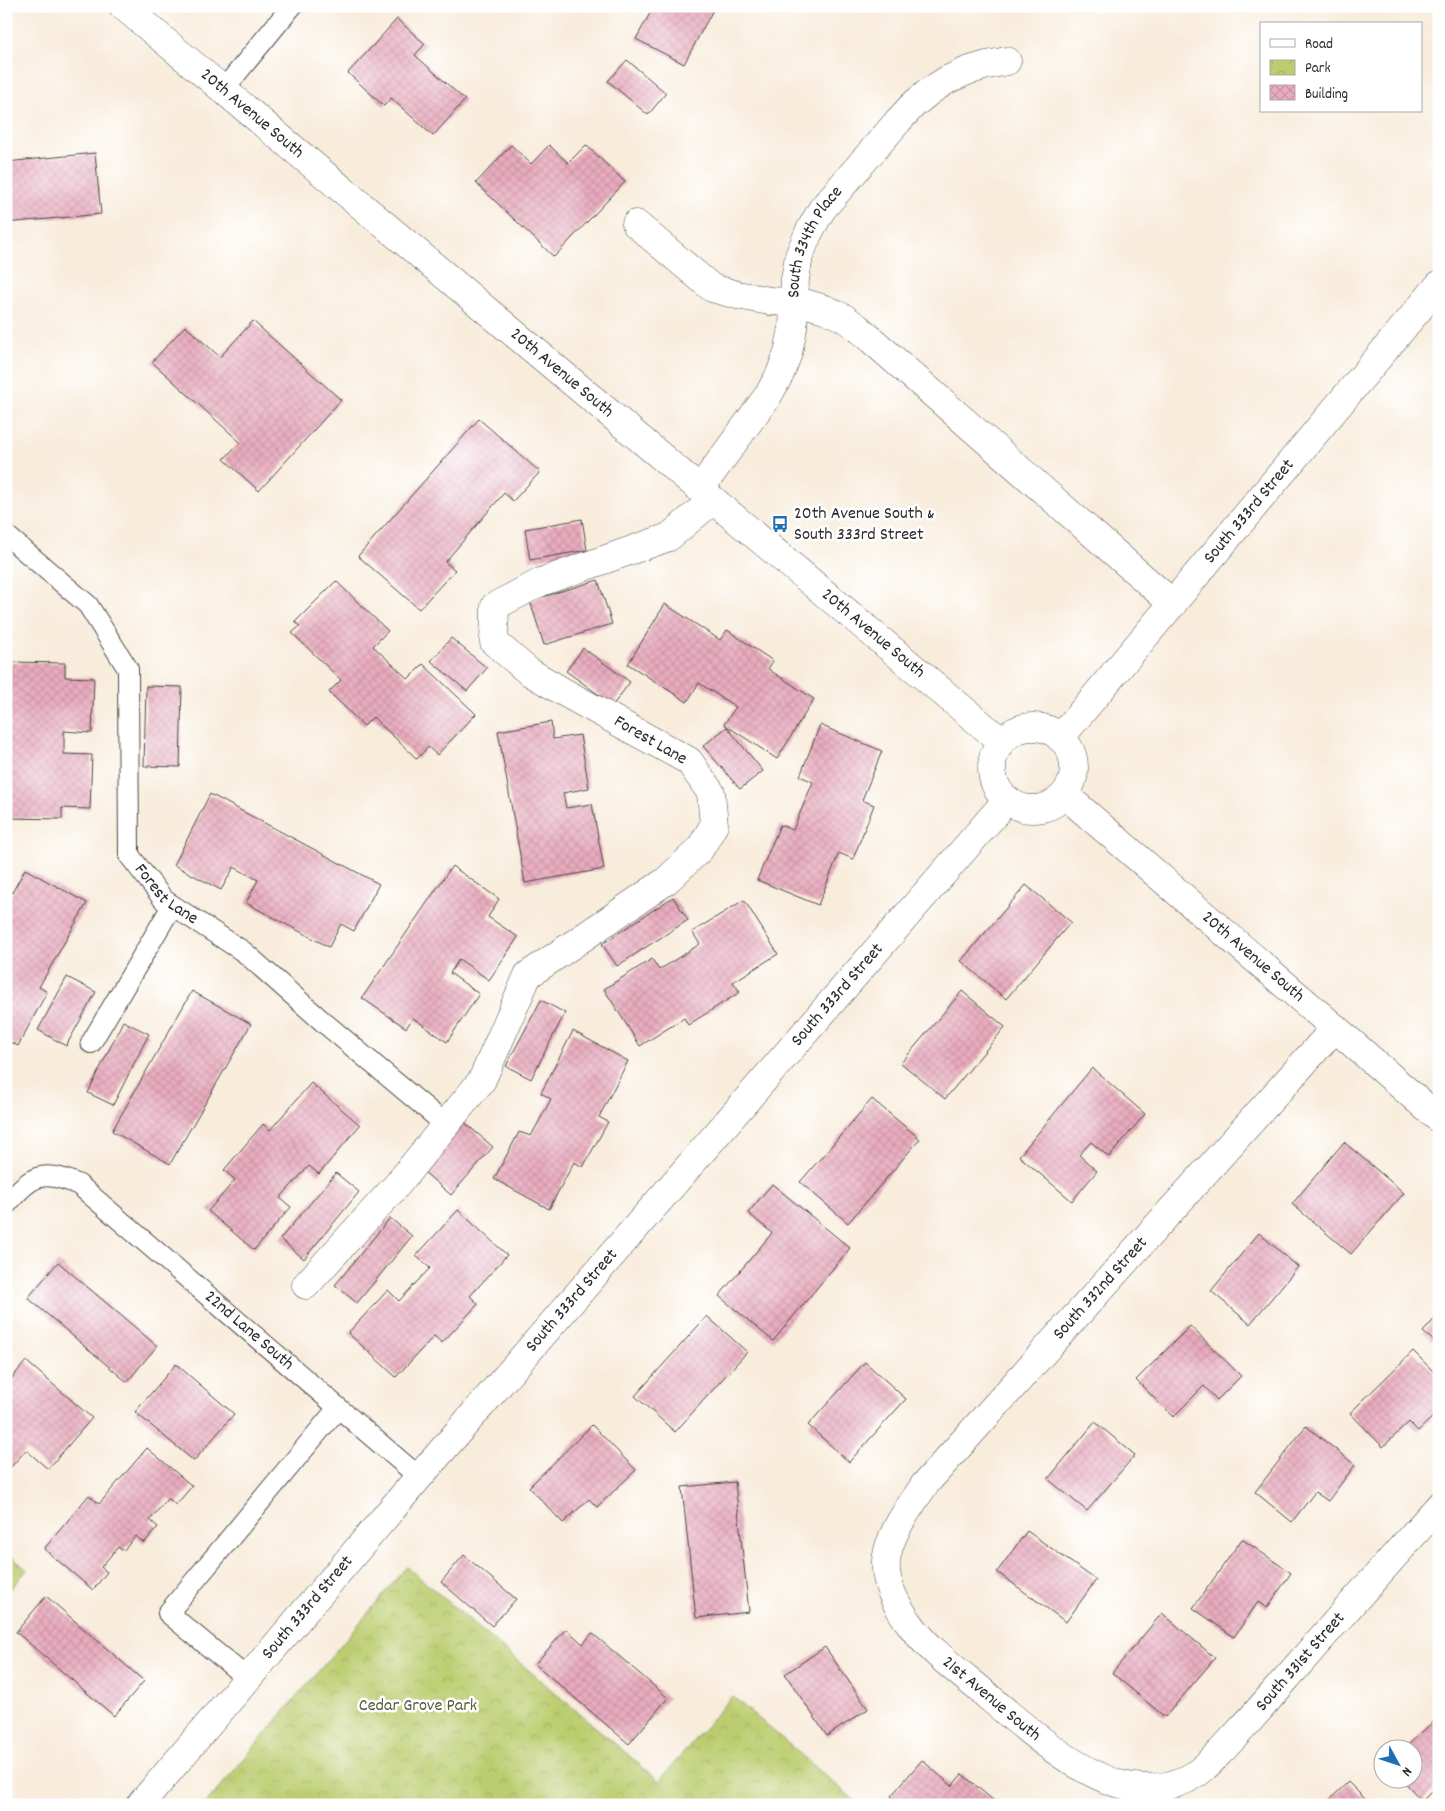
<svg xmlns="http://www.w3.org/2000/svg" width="1445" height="1811" font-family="Dekko,sans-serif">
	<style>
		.grass { fill: #bccd6f; stroke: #747c4d }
		.park { fill: url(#park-crowns); stroke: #747c4d }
		.building { fill: url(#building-cross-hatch) }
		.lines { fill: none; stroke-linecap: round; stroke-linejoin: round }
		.lane-casing { stroke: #4a4845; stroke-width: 22 }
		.street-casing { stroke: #4a4845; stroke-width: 29 }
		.secondary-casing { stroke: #4a4845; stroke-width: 29 }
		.lane { stroke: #fff; stroke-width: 20 }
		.street { stroke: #fff; stroke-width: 28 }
		.secondary { stroke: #fff; stroke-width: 28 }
		.labels { text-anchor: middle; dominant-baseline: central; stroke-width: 5; stroke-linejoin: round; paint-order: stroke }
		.street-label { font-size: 18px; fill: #2b2b2b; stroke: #fff }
		.poi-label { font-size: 18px; fill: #2b2b2b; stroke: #fff; text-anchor: start }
		.park-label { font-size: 18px; fill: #565c3f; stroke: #fff }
	</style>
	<defs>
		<pattern id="park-crowns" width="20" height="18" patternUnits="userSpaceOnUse" patternTransform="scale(1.25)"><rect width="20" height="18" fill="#bccd6f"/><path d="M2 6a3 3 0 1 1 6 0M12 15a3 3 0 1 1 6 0" fill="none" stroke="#a2b060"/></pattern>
		<pattern id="building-cross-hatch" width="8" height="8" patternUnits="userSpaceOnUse" patternTransform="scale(1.25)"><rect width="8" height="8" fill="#e9acbf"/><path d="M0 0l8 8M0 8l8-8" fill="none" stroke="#c894a4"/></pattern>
	</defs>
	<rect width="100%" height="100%" fill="#fff"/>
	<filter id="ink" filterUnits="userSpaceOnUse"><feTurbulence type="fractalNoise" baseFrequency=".02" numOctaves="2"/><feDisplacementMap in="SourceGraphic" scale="10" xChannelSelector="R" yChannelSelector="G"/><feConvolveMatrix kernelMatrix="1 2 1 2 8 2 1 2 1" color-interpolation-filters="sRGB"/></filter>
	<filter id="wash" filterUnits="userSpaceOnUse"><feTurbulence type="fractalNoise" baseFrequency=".0096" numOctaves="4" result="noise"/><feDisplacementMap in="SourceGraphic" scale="20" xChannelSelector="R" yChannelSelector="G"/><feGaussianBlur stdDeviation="1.12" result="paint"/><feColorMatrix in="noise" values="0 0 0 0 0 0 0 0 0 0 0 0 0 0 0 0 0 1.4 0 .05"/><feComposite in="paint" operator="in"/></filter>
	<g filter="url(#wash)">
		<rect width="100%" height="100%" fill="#f8ecdb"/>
		<!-- grass -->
		<path class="grass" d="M6,1552L27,1570L6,1594Z"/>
		<!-- park -->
		<path class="park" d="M407,1567L659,1781L732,1696L860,1805H205Z"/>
		<g id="blocks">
			<!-- building -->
			<path class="building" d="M654,6H715L684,64L636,39Z
				M397,19L425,44L415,55L465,100L433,136L391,98L384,106L348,73Z
				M627,60L666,93L648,115L608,81Z
				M511,145L531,164L549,145L568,163L586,145L625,182L554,257L476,183Z
				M95,153L101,214L6,223V162Z
				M253,321L341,400L259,491L224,459L240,442L152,362L185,326L220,357Z
				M479,419L540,472L513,501L504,493L445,562L455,570L419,609L358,556Z
				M582,519L587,550L530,560L525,529Z
				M598,580L612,624L544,645L530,601Z
				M336,581L388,631L373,646L408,679L423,664L476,714L437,755L428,747L417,759L373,717L364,726L329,692L341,680L292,633L300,626L295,622Z
				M665,604L720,640L727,630L773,661L768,669L814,699L777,759L724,724L736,707L699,683L687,702L628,664Z
				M451,638L487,668L467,691L431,661Z
				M583,648L630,682L613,705L566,671Z
				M9,662L65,663V677L94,678L92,733L64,731V754L92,755L90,809L62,808V819L6,818Z
				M146,686L182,687L180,767L144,766Z
				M551,722L553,739L580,735L589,788L563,793L566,808L592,804L604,869L525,883L498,731Z
				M820,725L882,751L862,800L874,805L853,859L839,853L818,905L757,880L780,825L793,830L813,782L800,776Z
				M727,727L763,771L740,789L703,746Z
				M210,794L379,884L354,931L341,924L329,947L246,903L258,880L234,867L221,890L174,865Z
				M452,866L499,899L488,917L518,937L489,980L459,959L450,973L479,994L447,1042L413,1018L406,1028L362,998Z
				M25,869L87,903L39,987L47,992L18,1046L6,1040V904Z
				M1026,885L1071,922L1006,999L961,961Z
				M673,897L688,920L617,966L602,944Z
				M744,900L778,954L733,982L740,992L688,1025L684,1018L640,1046L604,989L652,959L659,970L700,944L692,932Z
				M67,977L96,992L66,1046L38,1030Z
				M192,991L251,1024L170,1164L112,1131Z
				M962,991L1005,1027L945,1099L901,1063Z
				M541,1000L565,1013L531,1079L506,1066Z
				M123,1021L149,1034L113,1105L88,1093Z
				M573,1031L628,1061L599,1117L608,1122L583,1167L574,1162L549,1209L494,1179L519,1132L531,1136L551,1099L541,1093Z
				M1092,1068L1145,1114L1109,1157L1091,1142L1079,1155L1097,1171L1072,1201L1019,1156Z
				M311,1083L360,1125L319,1174L309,1166L280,1198L291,1207L254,1250L208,1211L235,1180L224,1170L263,1124L270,1130Z
				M872,1099L920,1139L848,1223L800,1182Z
				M464,1122L493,1147L451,1195L423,1171Z
				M1344,1142L1404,1193L1351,1254L1292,1204Z
				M336,1173L359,1192L304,1259L280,1239Z
				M772,1184L850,1248L773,1341L719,1296L772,1233L748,1213Z
				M458,1210L507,1255L470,1296L478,1304L442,1343L434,1336L396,1377L348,1333L388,1290L399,1301L430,1268L416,1256Z
				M390,1218L412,1236L357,1303L335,1285Z
				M1259,1233L1298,1267L1250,1324L1211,1291Z
				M58,1262L157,1346L127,1382L28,1298Z
				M1439,1314V1345L1423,1332Z
				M707,1316L747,1352L675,1432L635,1396Z
				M1190,1326L1241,1376L1217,1400L1204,1386L1173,1417L1136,1380Z
				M1413,1351L1439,1377V1411L1418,1431L1409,1422L1383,1447L1350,1413Z
				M26,1361L92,1418L48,1469L26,1450L11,1467L6,1463V1385Z
				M865,1362L906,1399L849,1462L808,1425Z
				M176,1364L234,1414L194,1461L135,1412Z
				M1095,1422L1135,1455L1087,1511L1048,1479Z
				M592,1425L636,1470L597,1507L589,1499L563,1523L529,1487Z
				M1306,1426L1355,1465L1328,1501L1315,1492L1292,1522L1255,1492Z
				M147,1448L192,1486L176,1505L168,1498L150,1520L158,1527L144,1543L136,1536L123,1551L118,1547L101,1567L107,1572L93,1590L44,1549L89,1495L99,1504Z
				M735,1482L749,1612L696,1618L682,1487Z
				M1027,1531L1096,1580L1066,1622L997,1572Z
				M1242,1539L1291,1573L1267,1608L1258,1602L1234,1637L1193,1608Z
				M464,1555L516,1599L492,1626L441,1582Z
				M46,1596L144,1681L114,1716L16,1632Z
				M1162,1613L1215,1658L1165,1717L1112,1673Z
				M566,1629L583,1644L592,1633L668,1698L629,1744L535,1664Z
				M825,1647L868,1709L827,1736L785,1674Z
				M1439,1716V1784L1422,1801L1401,1778H1412V1748H1405Z
				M922,1760L952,1786L962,1774L994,1801L990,1805H901L891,1796Z
				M1348,1782L1371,1805H1324Z"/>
		</g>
	</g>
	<g filter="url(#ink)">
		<use href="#blocks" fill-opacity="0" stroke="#4a4845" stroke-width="1"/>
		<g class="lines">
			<!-- lane casing -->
			<g class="lane-casing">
				<g id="lane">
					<path d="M223,90L292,6"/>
					<path id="s1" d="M6,535L88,605L128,669L129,855L164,900L244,952L321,1020L446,1125"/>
					<path d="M91,1043L172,906"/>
					<path id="s2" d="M6,1205C31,1176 41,1168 79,1185L419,1477"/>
					<path d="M248,1679L168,1613L338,1408"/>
				</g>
			</g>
			<!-- street casing -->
			<g class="street-casing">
				<g id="street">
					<path d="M636,224L712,288L737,295L770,301L804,303L825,309L844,318L858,328L1173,604"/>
					<path id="s3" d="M700,489L769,394L780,374L788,353L793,328L795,279L799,256L809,232L822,209L899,120L913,105L930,91L947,80L967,71L987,65L1007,61"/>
					<path id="s4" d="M1060,738L1439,285"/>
					<path id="s5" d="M1335,1028L925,1484C910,1507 889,1533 886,1561C884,1585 899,1610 913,1628C930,1650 955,1669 977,1687C1017,1721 1068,1768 1119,1784C1142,1790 1164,1790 1187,1779C1201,1773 1212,1760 1223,1749C1242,1729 1260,1709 1278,1688C1331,1627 1385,1566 1439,1506"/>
					<path d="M306,1285L397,1185L482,1080L528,975L666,881L700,849L714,825L711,793L689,761L567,694L528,671L494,642L495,606L541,582L669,537L713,500"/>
					<path id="s6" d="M140,1805L419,1477L1007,800"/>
				</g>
			</g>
			<!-- secondary casing -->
			<g class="secondary-casing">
				<g id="secondary">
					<path id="s7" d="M123,6L1001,741"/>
					<circle cx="1033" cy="768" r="41"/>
					<path id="s8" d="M1065,795L1335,1028L1439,1119"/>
				</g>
			</g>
			<!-- lane -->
			<use href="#lane" class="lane"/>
			<!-- street -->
			<use href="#street" class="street"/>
			<!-- secondary -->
			<use href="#secondary" class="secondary"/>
		</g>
	</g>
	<!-- icons -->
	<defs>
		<g id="bus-bare" transform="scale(1.35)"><path d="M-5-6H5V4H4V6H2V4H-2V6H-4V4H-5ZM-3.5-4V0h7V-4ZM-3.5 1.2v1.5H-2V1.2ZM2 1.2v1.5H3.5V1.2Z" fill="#1f6fb2" stroke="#fff" stroke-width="2.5" paint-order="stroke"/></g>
	</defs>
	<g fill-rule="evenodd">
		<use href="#bus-bare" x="780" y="524"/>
	</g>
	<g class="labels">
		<!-- street labels -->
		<g class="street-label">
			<text stroke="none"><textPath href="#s7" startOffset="168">20th Avenue South</textPath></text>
			<text stroke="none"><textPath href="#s3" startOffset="279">South 334th Place</textPath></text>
			<text stroke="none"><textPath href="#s7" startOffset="572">20th Avenue South</textPath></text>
			<text stroke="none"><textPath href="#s4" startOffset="295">South 333rd Street</textPath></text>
			<text stroke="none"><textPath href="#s7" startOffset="978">20th Avenue South</textPath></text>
			<text transform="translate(650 741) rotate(30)">Forest Lane</text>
			<text stroke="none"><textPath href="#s1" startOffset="424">Forest Lane</textPath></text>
			<text stroke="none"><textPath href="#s8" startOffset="248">20th Avenue South</textPath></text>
			<text stroke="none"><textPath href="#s6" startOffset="1069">South 333rd Street</textPath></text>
			<text transform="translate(1101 1289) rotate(-48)">South 332nd Street</text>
			<text stroke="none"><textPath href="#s6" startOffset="664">South 333rd Street</textPath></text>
			<text stroke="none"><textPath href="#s2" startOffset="309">22nd Lane South</textPath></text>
			<text stroke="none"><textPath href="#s6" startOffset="259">South 333rd Street</textPath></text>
			<text stroke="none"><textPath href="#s5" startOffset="1268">South 331st Street</textPath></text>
			<text stroke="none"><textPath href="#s5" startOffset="880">21st Avenue South</textPath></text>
		</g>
		<!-- poi labels -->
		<g class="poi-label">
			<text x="794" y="514">20th Avenue South &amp;<tspan x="794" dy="21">South 333rd Street</tspan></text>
		</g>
		<!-- park labels -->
		<g class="park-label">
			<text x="418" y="1706">Cedar Grove Park</text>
		</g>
	</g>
	<!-- margin -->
	<rect width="1445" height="1811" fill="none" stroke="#fff" stroke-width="25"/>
	<!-- legend -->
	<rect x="1260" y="22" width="162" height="90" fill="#ffffff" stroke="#aaaaaa"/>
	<rect x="1270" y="39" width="25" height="8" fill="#ffffff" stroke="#aaaaaa"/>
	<text x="1305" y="48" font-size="15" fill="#2b2b2b">Road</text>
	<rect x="1270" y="60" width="25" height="15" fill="url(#park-crowns)" stroke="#aaaaaa"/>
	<text x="1305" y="72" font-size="15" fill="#2b2b2b">Park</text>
	<rect x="1270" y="85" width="25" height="15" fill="url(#building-cross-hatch)" stroke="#aaaaaa"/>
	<text x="1305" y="98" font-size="15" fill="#2b2b2b">Building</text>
	<!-- north arrow -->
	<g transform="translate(1398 1764) rotate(130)"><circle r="24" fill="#ffffff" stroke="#aaaaaa"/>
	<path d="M0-4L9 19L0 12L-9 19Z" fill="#1f6fb2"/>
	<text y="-8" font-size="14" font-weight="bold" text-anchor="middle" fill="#2b2b2b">N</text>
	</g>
</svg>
